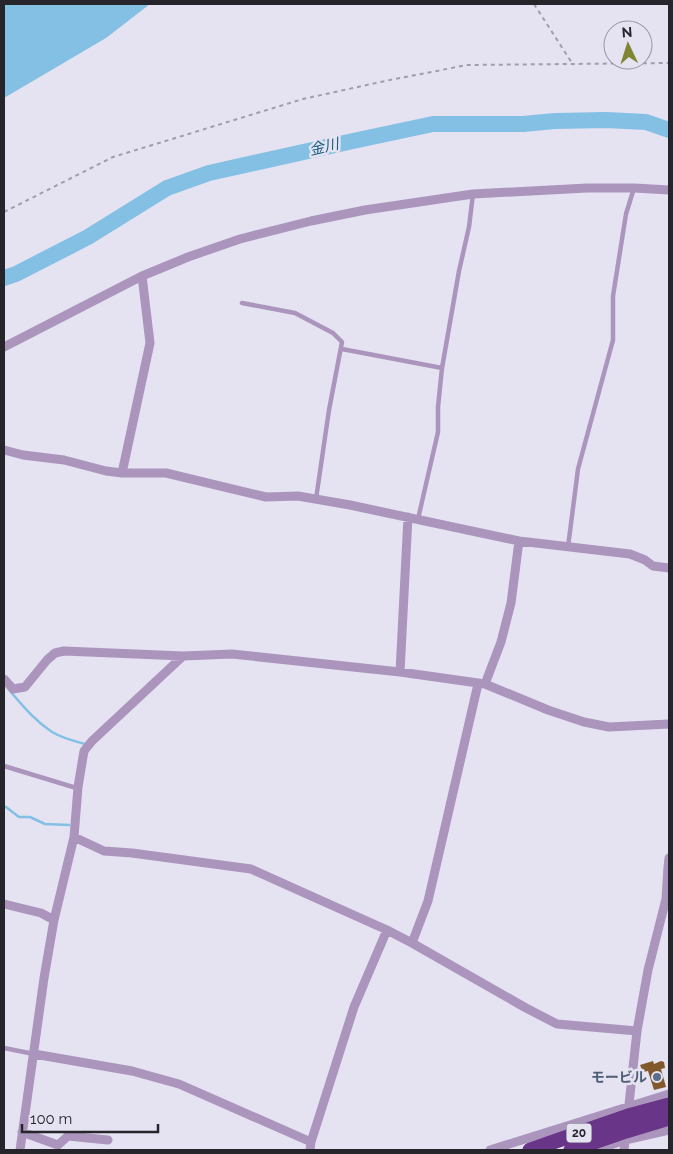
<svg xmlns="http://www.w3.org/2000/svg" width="673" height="1154" font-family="Raleway,'Noto Sans JP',sans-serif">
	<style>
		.water { fill: #83c0e3 }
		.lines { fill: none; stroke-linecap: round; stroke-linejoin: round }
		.stream { stroke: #83c0e3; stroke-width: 2.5 }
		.river { stroke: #83c0e3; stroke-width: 16 }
		.building { fill: #81592d }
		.path { stroke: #a09eaa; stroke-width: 2; stroke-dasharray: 4 4; stroke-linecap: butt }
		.lane { stroke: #ab95bd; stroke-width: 4.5 }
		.street { stroke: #ab95bd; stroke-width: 9 }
		.highway { stroke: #693589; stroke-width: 15 }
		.service-dot { fill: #5c6f8a; stroke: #e5e2f2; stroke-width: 2 }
		.labels { text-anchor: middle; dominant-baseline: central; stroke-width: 5; stroke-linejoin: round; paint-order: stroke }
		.shield { fill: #e5e2f2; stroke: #5f5e67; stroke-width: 1 }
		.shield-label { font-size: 12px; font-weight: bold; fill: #26252b }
		.service-label { font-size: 14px; font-weight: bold; fill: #4e5e75; stroke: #e5e2f2; text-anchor: end }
		.water-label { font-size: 15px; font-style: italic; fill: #145e80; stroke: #e5e2f2 }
	</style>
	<rect width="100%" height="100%" fill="#e5e2f2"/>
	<!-- water -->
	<path class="water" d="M4,4H150L106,38L4,98Z"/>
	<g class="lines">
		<!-- stream -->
		<path class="stream" d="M10,691C23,706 35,721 52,732C62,738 74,741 85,744
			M4,807H6L19,817H30L45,824L69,825"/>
		<!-- river -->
		<path class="river" d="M4,278L16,274L88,237L167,188L209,173L353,141L433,124H523L555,121L606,120L646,122L669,130"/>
	</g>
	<!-- building -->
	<path class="building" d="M653,1061L654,1064L661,1061L664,1062L665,1068L661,1069L666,1087L654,1090L648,1071L643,1072L640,1065Z"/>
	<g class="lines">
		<!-- path -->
		<path class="path" d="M534,4L572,63
			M4,212L113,157L303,99L385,81L467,65L669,63"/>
		<!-- lane -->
		<path class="lane" d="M242,303L295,313L333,333L342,342L329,410L316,499
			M342,349L442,368
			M418,519L438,432V407L442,368L459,271L469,227L473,194
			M568,547L578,469L613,340V296L626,214L634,188
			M4,766L73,787H78
			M4,1048L34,1054"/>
		<!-- street -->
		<path class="street" d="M4,347L142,276L188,257L240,239L311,221L365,210L473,194L587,188H634L669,190
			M4,450L23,455L64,460L106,471L122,473H166L266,497L298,496L350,505L519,541L630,554L645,560L653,566L669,568
			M122,473L150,343L142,276
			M400,672L408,517
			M4,679L13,689L25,687L47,660L55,653L64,651L183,656L232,654L400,672L485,684L548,710L584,722L609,727L669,724
			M485,684L501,642L511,603L519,541
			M74,837L104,851L132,853L251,869L387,930L412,943L526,1008L557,1024L637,1031
			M4,904L41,913L54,920
			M412,943L428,901L478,684
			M34,1054L132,1071L179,1084L311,1142
			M22,1132L58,1145L68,1136L108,1140
			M20,1150L44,978L54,920L74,837L78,787L84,751L92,741L183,656
			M310,1150L311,1142L354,1007L387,930
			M490,1150L669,1094
			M596,1150L625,1140L669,1130
			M624,1150L637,1031L648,970L666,899L668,867L669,858"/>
		<!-- highway -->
		<path class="highway" d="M530,1150L628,1116L669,1105
			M571,1150L626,1131L669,1118"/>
	</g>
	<!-- markers -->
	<circle class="service-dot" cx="657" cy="1077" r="5"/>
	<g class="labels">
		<!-- shield labels -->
		<rect class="shield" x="566.5" y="1123.5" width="25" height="19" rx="4"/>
		<g class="shield-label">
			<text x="579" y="1133">20</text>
		</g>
		<!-- service labels -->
		<g class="service-label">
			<text x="647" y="1077">モービル</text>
		</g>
		<!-- water labels -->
		<g class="water-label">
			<text transform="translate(324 147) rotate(-13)">金川</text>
		</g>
	</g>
	<!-- border -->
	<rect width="673" height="1154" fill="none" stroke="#26252b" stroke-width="10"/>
	<!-- north arrow -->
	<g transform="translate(628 45) rotate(356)"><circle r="24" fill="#e5e2f2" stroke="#9996a2"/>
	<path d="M0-4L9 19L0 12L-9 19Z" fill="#7f8530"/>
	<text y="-8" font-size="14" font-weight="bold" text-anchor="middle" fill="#26252b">N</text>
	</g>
	<!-- scale -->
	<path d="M22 1124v8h136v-8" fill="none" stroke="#26252b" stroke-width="2.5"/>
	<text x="30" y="1124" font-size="15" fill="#26252b" stroke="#e5e2f2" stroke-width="4" paint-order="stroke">100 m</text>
</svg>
